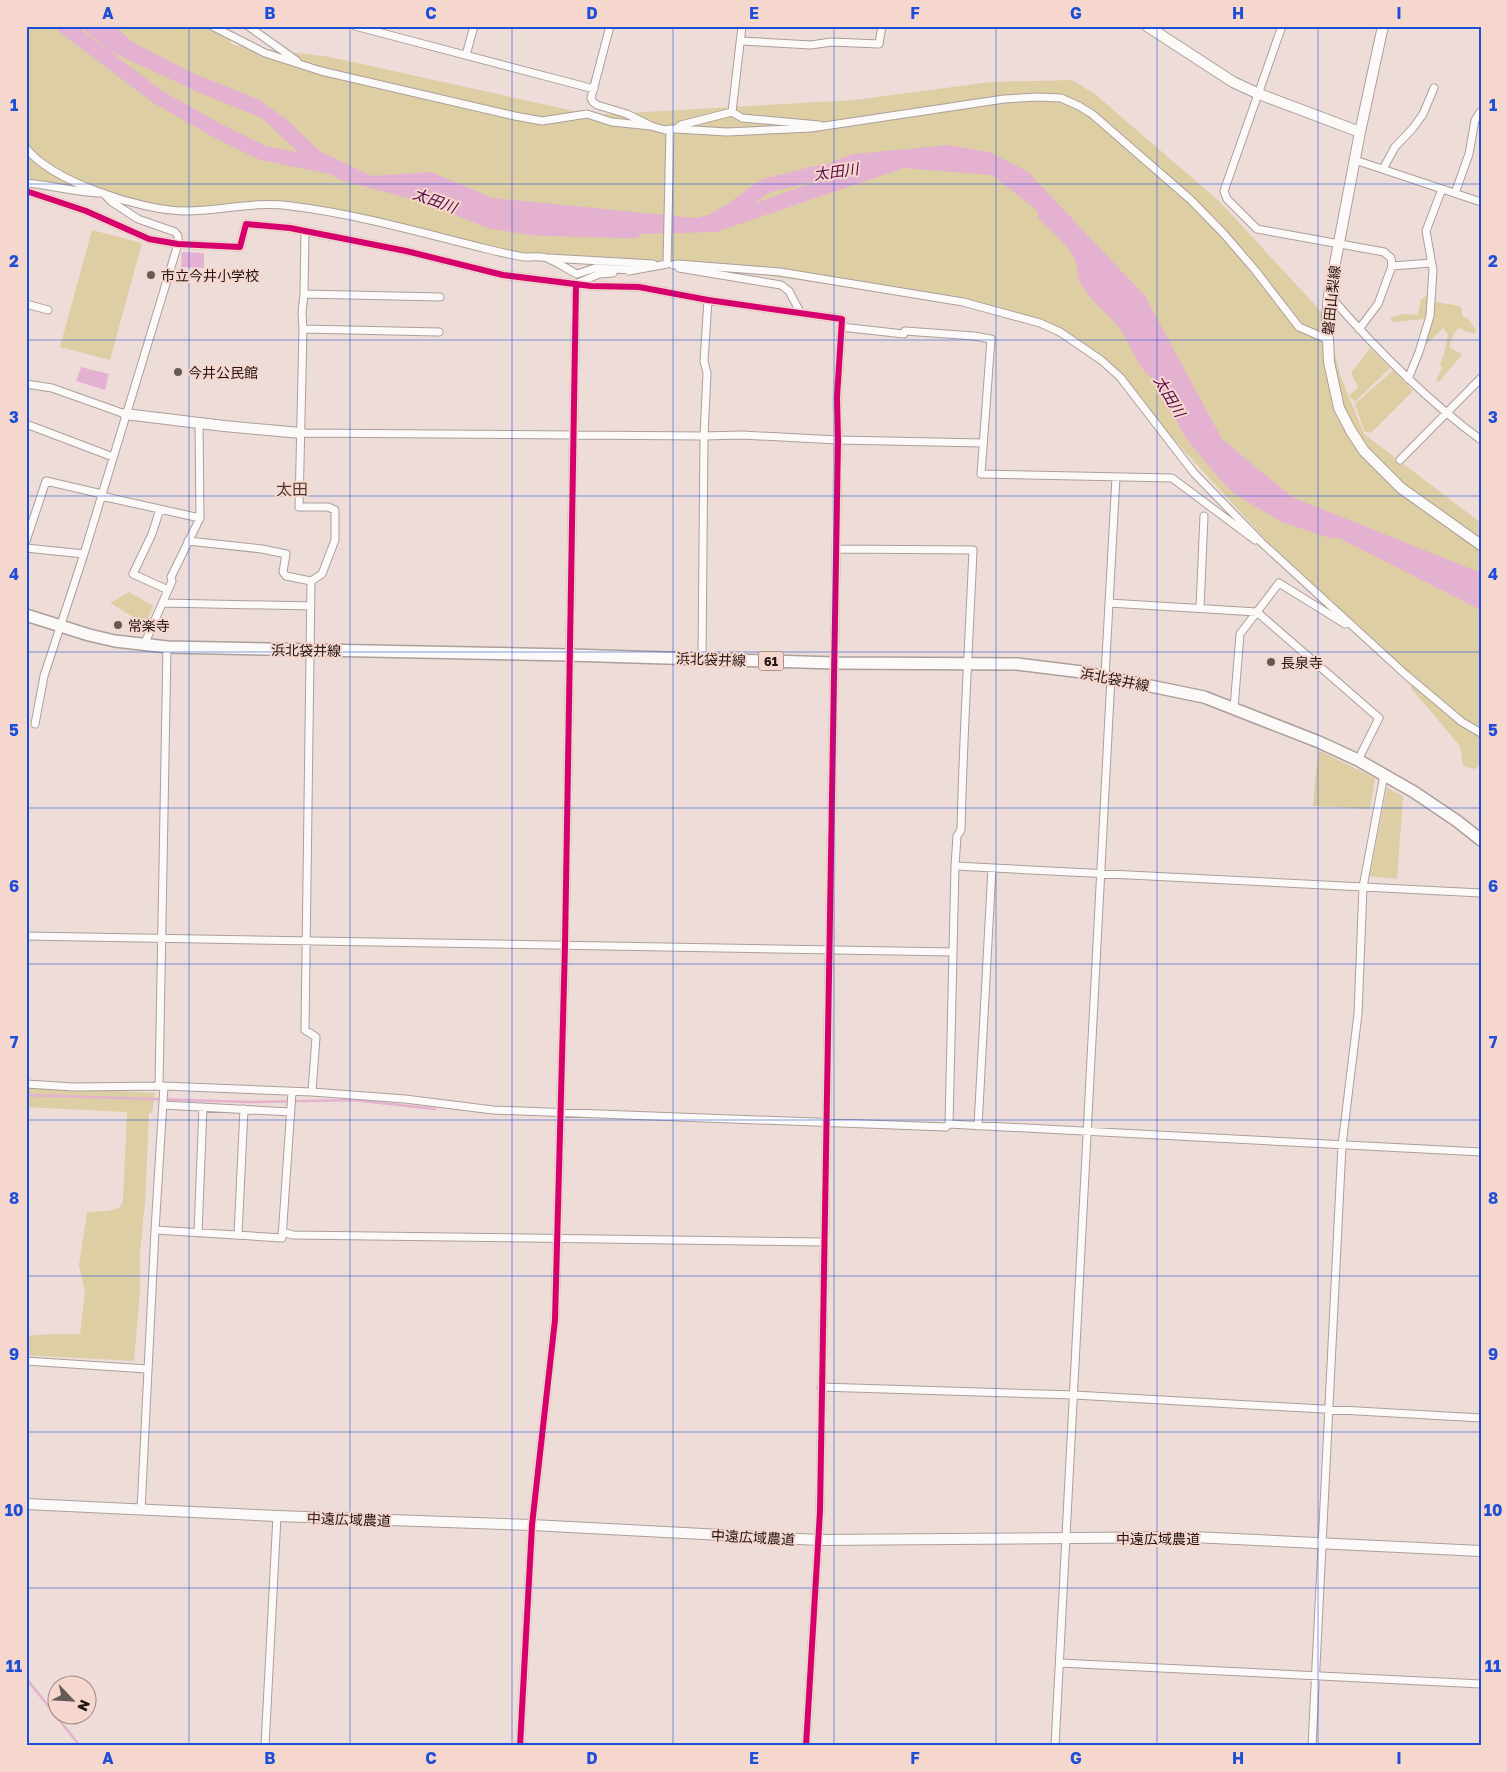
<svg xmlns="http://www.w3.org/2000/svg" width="1507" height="1772" font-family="'Golos Text','Noto Sans JP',sans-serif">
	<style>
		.green { fill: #ddcea4 }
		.water { fill: #e4b1d0 }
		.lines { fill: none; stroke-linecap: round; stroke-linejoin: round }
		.stream { stroke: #e4b1d0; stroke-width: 2.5 }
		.river { stroke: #e4b1d0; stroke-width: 15 }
		.street-casing { stroke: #ac9f9b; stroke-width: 9 }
		.secondary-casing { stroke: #ac9f9b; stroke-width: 12 }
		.primary-casing { stroke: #ac9f9b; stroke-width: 14 }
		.street { stroke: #fcfaf9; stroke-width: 7 }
		.secondary { stroke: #fcfaf9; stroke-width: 10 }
		.primary { stroke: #fcfaf9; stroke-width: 11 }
		.cycleway-casing { stroke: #f6d7ce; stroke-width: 9 }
		.cycleway { stroke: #d6006c; stroke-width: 6 }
		.grid { fill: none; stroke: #1d4ed8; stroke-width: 1; stroke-opacity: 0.55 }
		.poi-dot { fill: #675a56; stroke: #f6d7ce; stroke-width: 2 }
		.labels { text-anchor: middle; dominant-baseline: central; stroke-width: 4; stroke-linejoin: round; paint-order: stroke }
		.shield { fill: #f6d7ce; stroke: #604e4a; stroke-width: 1 }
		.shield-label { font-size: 12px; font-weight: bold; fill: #1f1411 }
		.poi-label { font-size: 14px; fill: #1f1411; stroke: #f6d7ce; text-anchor: start }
		.street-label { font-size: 14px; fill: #1f1411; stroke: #f6d7ce }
		.water-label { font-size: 15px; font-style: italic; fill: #560647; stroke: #f6d7ce }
		.quarter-label { font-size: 16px; fill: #4f3730; stroke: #f6d7ce }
		.neatline { fill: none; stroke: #1d4ed8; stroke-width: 2 }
		.grid-label { font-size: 16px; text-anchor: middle; font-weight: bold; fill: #1d4ed8 }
	</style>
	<rect width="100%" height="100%" fill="#eddcd7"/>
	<!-- green -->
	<path class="green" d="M26,26H218L233,45L330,57L592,115L855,100L991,82L1072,80L1096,95L1219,201L1327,318L1340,375L1364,434L1481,523V732L1458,719L1296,573L1101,360L1044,325L963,302L678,264L522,256L341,215L259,204L168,210L103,193L30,180L26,175Z
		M92,230L142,243L110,360L60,347Z
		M1426,296L1435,302L1460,306L1462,309V316L1469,320L1476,330L1474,334L1458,328C1454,334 1449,341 1450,348L1462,354L1439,382L1436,380L1442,368L1440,363L1444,355L1448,334L1443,328L1428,343L1418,347L1425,319L1392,322L1390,317L1405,314L1418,315L1421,299Z
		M1370,348L1390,368L1355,402L1349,396L1358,387L1351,373Z
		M1393,370L1413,391L1371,433L1364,431L1355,404Z
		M129,592L153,606L145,624L110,603Z
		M1412,684L1481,734V764L1475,769L1463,766L1460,746L1411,688Z
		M1318,750L1375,778L1370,809L1313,806Z
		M1387,788L1403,796L1397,879L1370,876Z
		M26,1086L155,1093L152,1113H149L145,1202L140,1253V1291L134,1361L26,1355V1336L52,1334H80L85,1292L79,1265L87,1212L108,1211L119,1208L123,1201L127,1112L26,1107Z"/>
	<!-- water -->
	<path class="water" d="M80,26H115L132,42L195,74L258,99L287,120L321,152L372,176L431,172L492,198L696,218L755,203L815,182L831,162L854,154L948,145L989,152L1028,172L1145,296L1222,439L1292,497L1481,573V610L1313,525L1262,502L1227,476L1192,434L1161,375L1156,372L1119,315L1096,293L1084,274V261L1071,241L1057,226L992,175L904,168L716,232L639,234L529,222L423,202L340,180L303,157L262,118L200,93L110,51Z
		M182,252L204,253V268L181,267Z
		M81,367L109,374L105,390L76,381Z"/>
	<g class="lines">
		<!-- stream -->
		<path class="stream" d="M26,1095L248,1102L354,1100L435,1109
			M26,1678L80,1746"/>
		<!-- river -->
		<path class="river" d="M64,26L158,97L216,130L263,153L332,167
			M439,201L491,221L534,228L634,231
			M1045,214C1058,227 1075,241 1082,257C1086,266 1083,275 1089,283C1099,300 1118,311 1129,329C1137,342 1146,368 1161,375L1192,434L1227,476L1238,487L1284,515L1332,531
			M717,219L732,210L765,186L817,173L842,170"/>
		<!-- street casing -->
		<g class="street-casing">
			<path id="street" d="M212,26L265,53L321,71L515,116L542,121L587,114L612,122L651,126
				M248,26L297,61
				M355,26L594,89
				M610,26L591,98L593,102L597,105L627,114L651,126L665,130L670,129
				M1282,26L1224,191L1227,199L1257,229L1384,252L1391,258L1392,266L1378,304L1359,329
				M741,41L811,45L831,42L879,44L882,26
				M466,55L474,26
				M732,112L742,118L819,125
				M732,112L742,26
				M676,129L727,132L811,128L1004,99L1037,97L1061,98L1079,106L1092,114L1191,200L1224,234L1255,270L1299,327L1327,339
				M26,148C53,182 142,211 185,211C222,211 252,201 291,206C357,214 422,233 487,249C499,252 512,255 524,257C531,257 540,256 547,258C557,262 567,269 577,274L595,268L633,270
				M1355,160L1481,202
				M1383,169L1395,147L1413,128L1423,114L1434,88
				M26,183C52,185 77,193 103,193L112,202L138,219L175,232L178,236V244L84,554L44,676L35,724
				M26,191L86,211L149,239L178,244L240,247L246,224L290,228L406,251L503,275L591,286L639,287L708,300L842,319L837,397L838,440L820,1511L806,1746
				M1455,193L1469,154L1475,120L1481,111
				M549,258L653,264
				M673,265L678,264L780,272L963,302L1040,323L1060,332L1101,360L1120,377L1194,473L1262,543L1405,674L1462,722L1481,733
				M1392,266L1431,263
				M679,268L781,285L789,291L800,312
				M629,271L667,264L670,129H676L681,125L732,112
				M578,283L599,274L613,273
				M304,294L440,297
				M1329,295C1375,348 1424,398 1481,440
				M26,304L48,310
				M841,327L904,334L905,331L974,336L991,339L981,474L1172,478L1255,540
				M303,329L439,332
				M1408,379L1419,352L1430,316L1433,270L1426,231L1442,189
				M26,384L52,388L125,414
				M26,424L113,457
				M301,433L704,436L742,435L838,440L983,443
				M1400,460L1481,378
				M101,496L200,518
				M160,509L152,534L133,574L168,590
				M26,541L46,481L102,494
				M188,541L262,549L286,554L283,572L286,576L311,581L322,574L335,540V510L328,507H299L303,329L302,313L304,294L305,231
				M26,548L84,554
				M836,549L973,550C969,644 963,737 961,830L957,836L955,866L949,1124
				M311,581L305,1030L316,1037L312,1092
				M163,603L311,606
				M1109,603L1257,612L1379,718L1358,760
				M1200,608L1204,516
				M144,645L172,581L171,577L200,518L199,422
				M702,658L704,436L707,373L704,361L708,300
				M1105,676L1116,477
				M1234,708L1240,634L1279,583L1345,624
				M955,866L1481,893
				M26,936L953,952
				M26,1084L74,1087L164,1086L312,1092L405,1099L493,1110L946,1127L949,1124L1481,1152
				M159,1086L167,647
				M163,1105L290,1112
				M978,1126L992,868
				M155,1230L282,1238L292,1092
				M282,1232L293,1235L824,1242
				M198,1233L203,1107
				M238,1235L244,1109
				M26,1361L147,1369
				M821,1387L1074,1395L1481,1418
				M141,1510L155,1230L164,1086
				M1060,1663L1481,1684
				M265,1746L277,1516
				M520,1746L532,1525L555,1320L565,945L576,284
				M1055,1746L1111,677
				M1312,1746L1342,1145L1358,1014L1363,887L1384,775"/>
		</g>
		<!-- secondary casing -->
		<g class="secondary-casing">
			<path id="secondary" d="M1147,26L1233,82L1259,94L1360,132
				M1383,26L1360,132L1329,295L1327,318L1329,362L1339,408L1351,431L1364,451L1401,488L1481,545
				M125,414L224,426L301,433
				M26,1504L277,1516L532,1525L818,1540L1193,1537L1481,1551"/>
		</g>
		<!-- primary casing -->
		<g class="primary-casing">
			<path id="primary" d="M26,615L89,635L115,641L167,647L569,655L834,663L1017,664L1082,672L1204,697L1319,742L1358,760L1414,792L1457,821L1481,840"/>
		</g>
		<!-- street -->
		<use href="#street" class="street"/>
		<!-- secondary -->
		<use href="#secondary" class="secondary"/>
		<!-- primary -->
		<use href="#primary" class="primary"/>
		<!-- cycleway casing -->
		<g class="cycleway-casing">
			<path id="cycleway" d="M26,191L86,211L149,239L178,244L240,247L246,224L290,228L406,251L503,275L591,286L639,287L708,300L842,319L837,397L838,440L820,1511L806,1746
				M520,1746L532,1525L555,1320L565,945L576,284"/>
		</g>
		<!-- cycleway -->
		<use href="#cycleway" class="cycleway"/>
	</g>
	<!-- grid -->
	<path class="grid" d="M189,26V1746M350,26V1746M512,26V1746M673,26V1746M834,26V1746M996,26V1746M1157,26V1746M1318,26V1746M26,184H1481M26,340H1481M26,496H1481M26,652H1481M26,808H1481M26,964H1481M26,1120H1481M26,1276H1481M26,1432H1481M26,1588H1481"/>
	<!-- markers -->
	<g class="poi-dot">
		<circle cx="151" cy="275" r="5"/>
		<circle cx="178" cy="372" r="5"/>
		<circle cx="118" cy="625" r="5"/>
		<circle cx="1271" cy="662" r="5"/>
	</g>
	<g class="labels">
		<!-- shield labels -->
		<rect class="shield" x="758.5" y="651.5" width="25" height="19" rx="4"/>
		<g class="shield-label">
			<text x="771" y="661">61</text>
		</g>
		<!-- poi labels -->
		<g class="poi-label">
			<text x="161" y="275">市立今井小学校</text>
			<text x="188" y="372">今井公民館</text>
			<text x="128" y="625">常楽寺</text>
			<text x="1281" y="662">長泉寺</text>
		</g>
		<!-- street labels -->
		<g class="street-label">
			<text transform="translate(1331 300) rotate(-84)">磐田山梨線</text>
			<text transform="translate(306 650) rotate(1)">浜北袋井線</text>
			<text transform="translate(711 659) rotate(2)">浜北袋井線</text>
			<text transform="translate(1115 679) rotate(11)">浜北袋井線</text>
			<text transform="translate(349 1519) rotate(2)">中遠広域農道</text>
			<text transform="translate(753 1537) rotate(3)">中遠広域農道</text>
			<text x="1158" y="1538">中遠広域農道</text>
		</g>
		<!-- water labels -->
		<g class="water-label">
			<text transform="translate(836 171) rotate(-8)">太田川</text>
			<text transform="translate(435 200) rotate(20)">太田川</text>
			<text transform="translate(1170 396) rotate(59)">太田川</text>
		</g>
		<!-- quarter labels -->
		<g class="quarter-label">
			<text x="292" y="489">太田</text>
		</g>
	</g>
	<!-- border -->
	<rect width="1507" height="1772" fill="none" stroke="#f6d7ce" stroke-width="55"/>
	<!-- north arrow -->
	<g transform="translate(72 1700) rotate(115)"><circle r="24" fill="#f6d7ce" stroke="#a08982"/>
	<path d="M0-4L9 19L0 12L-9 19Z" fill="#675a56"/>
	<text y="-8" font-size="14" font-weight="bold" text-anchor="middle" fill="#1f1411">N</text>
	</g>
	<rect x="28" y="28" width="1452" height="1716" class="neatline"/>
	<g class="grid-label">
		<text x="108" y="19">A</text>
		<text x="270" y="19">B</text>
		<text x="431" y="19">C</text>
		<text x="592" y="19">D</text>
		<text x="754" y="19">E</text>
		<text x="915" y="19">F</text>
		<text x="1076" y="19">G</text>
		<text x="1238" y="19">H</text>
		<text x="1399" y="19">I</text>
		<text x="14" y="111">1</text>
		<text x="1493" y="111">1</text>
		<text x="14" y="267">2</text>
		<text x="1493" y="267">2</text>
		<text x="14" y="423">3</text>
		<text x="1493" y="423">3</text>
		<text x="14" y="580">4</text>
		<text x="1493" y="580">4</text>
		<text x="14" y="736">5</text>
		<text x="1493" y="736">5</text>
		<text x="14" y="892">6</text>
		<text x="1493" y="892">6</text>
		<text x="14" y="1048">7</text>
		<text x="1493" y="1048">7</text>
		<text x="14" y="1204">8</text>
		<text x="1493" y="1204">8</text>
		<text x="14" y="1360">9</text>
		<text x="1493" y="1360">9</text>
		<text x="14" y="1516">10</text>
		<text x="1493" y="1516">10</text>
		<text x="14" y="1672">11</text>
		<text x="1493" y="1672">11</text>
		<text x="108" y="1764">A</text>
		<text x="270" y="1764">B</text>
		<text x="431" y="1764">C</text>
		<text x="592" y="1764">D</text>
		<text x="754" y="1764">E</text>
		<text x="915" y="1764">F</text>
		<text x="1076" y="1764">G</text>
		<text x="1238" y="1764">H</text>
		<text x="1399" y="1764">I</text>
	</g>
</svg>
